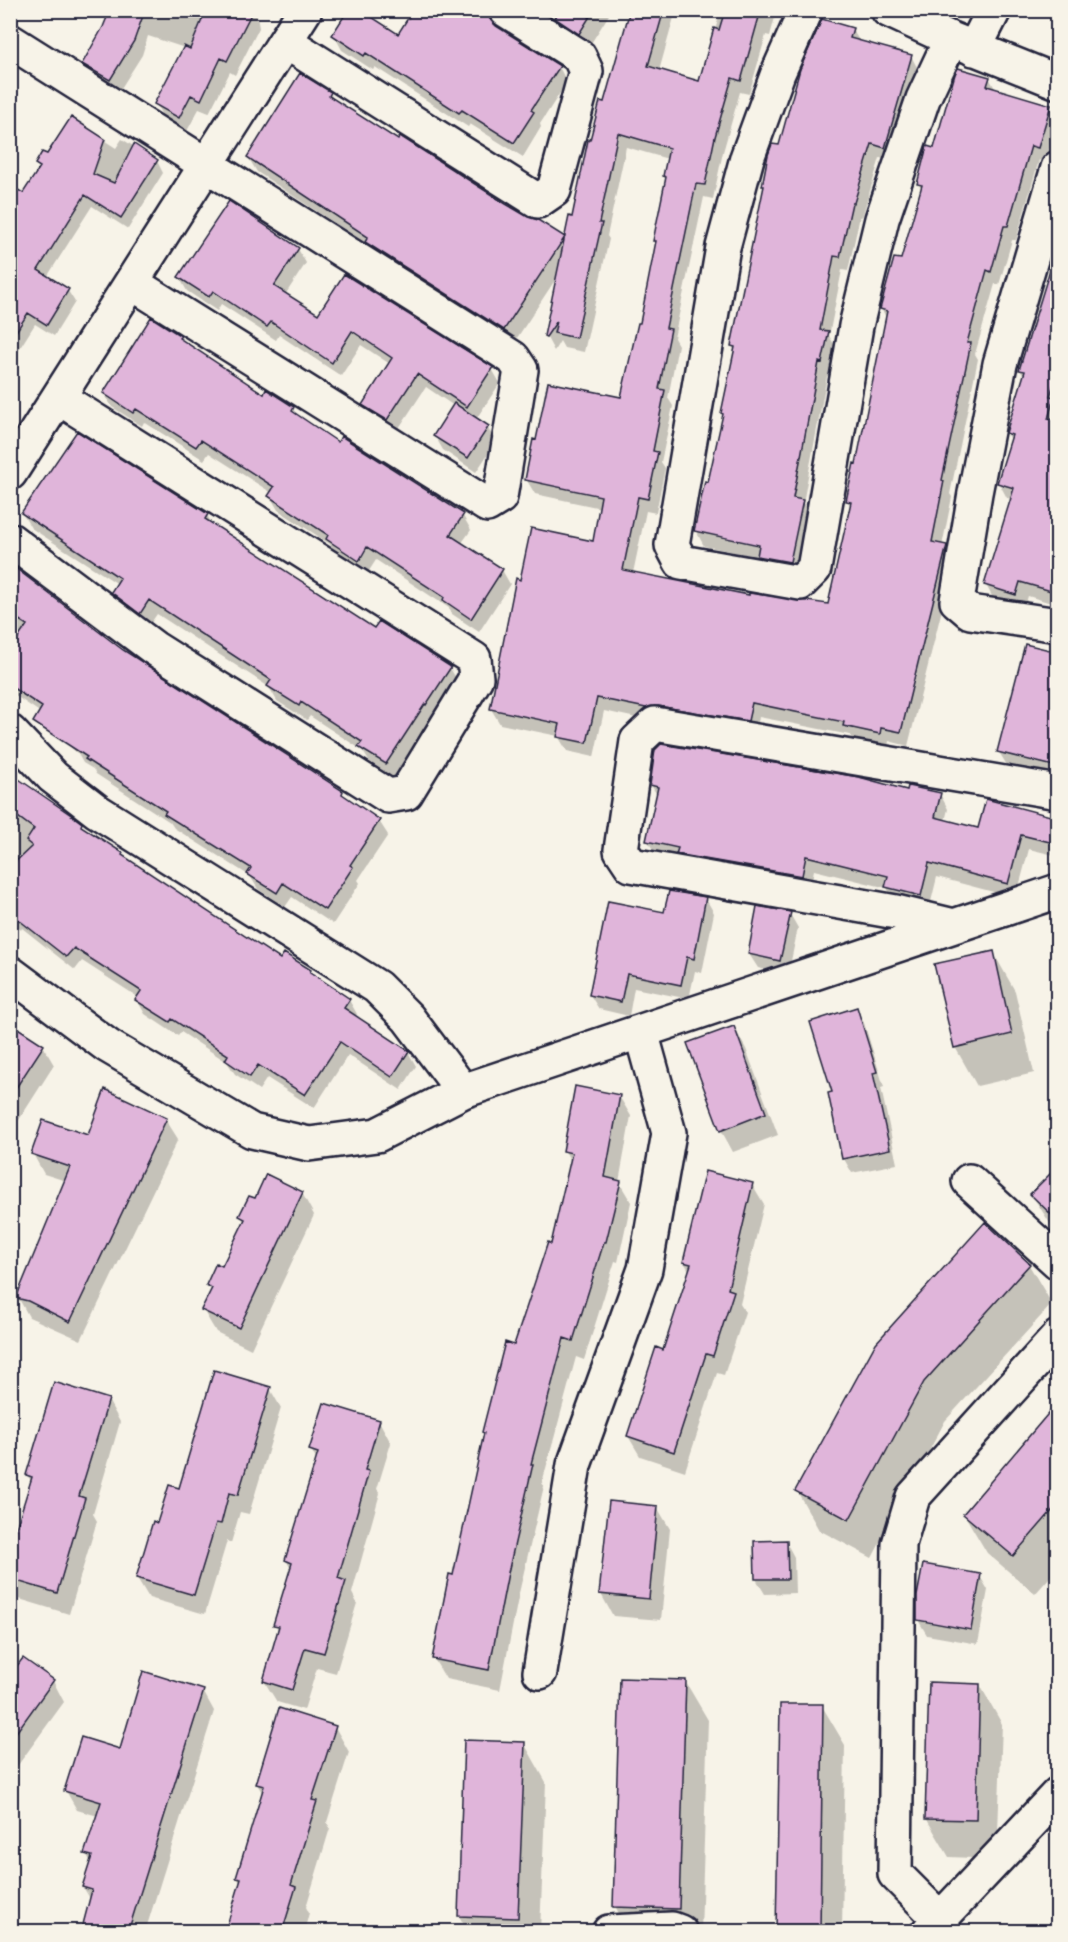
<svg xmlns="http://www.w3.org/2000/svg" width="1068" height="1942" font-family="'Playpen Sans',sans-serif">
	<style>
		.shadow { fill: #0003 }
		.building { fill: #e0b5da; stroke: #22223b; stroke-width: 1.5 }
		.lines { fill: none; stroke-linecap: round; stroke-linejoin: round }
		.minor-casing { stroke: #22223b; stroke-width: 38 }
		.minor { stroke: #f7f3e8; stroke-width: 33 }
	</style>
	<rect width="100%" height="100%" fill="#f7f3e8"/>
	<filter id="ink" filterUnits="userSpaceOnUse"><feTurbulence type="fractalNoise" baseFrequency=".0167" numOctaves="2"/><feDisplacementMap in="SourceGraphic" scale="12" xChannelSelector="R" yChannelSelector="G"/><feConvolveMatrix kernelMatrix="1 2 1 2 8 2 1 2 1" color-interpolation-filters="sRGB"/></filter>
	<g filter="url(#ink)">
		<!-- shadow -->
		<path class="shadow" d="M111,10H256L259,28L235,75L230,72L209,113L199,109L187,131L164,119L156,104L185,48L148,36L142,55L118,93L92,78L84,64L104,28Z
			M529,10H612L588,48Z
			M632,10H676L659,71L700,83L720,13L710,10H777L770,36L766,35L749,94L740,92L723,152L713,199L704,197L674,338L678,345L668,398L673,406L661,462L665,468L656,513L646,511L633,573L750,597L829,606L851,507L847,500L857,466L887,319L881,308L902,261L922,190L919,184L935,150L989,78L996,90L1050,106L1058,120L1046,162L1039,160L1016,240H1012L999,285L995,284L975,354L978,359L950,494L952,497L942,546L946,547L954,561L908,746L889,741L888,748L853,740L850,735L759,717L756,735L655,722L604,711L594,757L567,751L558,736L500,724L491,709L521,583L594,543L601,508L535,494L526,479L623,399L641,325L657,245L655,240L667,181L664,176L668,159L626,147L607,236L609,239L584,352L564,348L560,341L554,351L546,336L559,274L513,344L375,257L368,245L257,172L248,157L330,93L334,101L398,142L527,218L537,221L566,240L573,219L591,142L605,104Z
			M488,11L496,28L559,67L567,82L540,124L541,127L523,157L470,124L468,127L375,67L373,70L342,50L334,35L398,36L486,14Z
			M852,29L860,42L911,56L919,71L893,161L880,158L862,217L860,216L848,271L842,270L829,336L836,347L830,377L827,376L803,503L810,516L798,576L767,571L759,557L704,546L696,531L710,483L724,416L722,413L735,351L732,346L765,188L763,185L780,147Z
			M71,119L116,148L122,139L157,161L163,173L128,229L92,206L47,277L68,291L75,302L54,336L35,324L11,362L18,374L10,385V186L24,195Z
			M1058,245V605L1028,596L1024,609L994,600L986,585L1012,499L1007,498L999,483L1012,441L1007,433L1025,377L1020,370Z
			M298,249L306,263L285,295L318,316L492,369L500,383L476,419L487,427L496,442L476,472L443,450L435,436L454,406L426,387L395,434L372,419L364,405L390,364L361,345L341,376L279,335L276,340L221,304L217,311L187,291L179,277Z
			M180,337L183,343L264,396L293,409L298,417L338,444L463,516L471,530L461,544L502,570L510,584L479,632L452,614L449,608L376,560L367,574L335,553L330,544L278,510L270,496L272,493L209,453L204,460L144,422L142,426L112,407L104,393Z
			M22,513L207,515L213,526L374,630L450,668L459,683L433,717L394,778L369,761L362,750L310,716L307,720L277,701L269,687L157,614L148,627L121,607L112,592L118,584L31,528Z
			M10,566L122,651L342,793L345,799L379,821L388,835L358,880L360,883L333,924L292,897L285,907L258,889L250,876L174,828L170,822L96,774L93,769L83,763L78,754L49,727L41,713L10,692Z
			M1058,653V779L1008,767L999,752Z
			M10,773L81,824L84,830L122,854L124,858L280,961L310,971L313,977L349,1000L357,1014L355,1017L408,1052L416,1066L401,1090L348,1055L314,1108L267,1078L259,1090L235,1074L227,1062L181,1032L178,1036L145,1014L137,1000L138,997L82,961L75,970L22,928L21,930L10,920Z
			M651,785L908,791L940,794L948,809L945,821L979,830L1053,818L1055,812H1058V856L1029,849L1016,898L937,877L929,910L895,901L887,888L814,870L810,890L656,855L648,841L657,795Z
			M706,899L714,913L702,973L695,971L689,999L634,988L629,1016L599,1009L590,995L665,914Z
			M790,914L798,928L788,975L758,968L749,954Z
			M993,952L1015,991L1034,1073L977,1086L955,1047Z
			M856,1009L864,1023L884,1087L881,1088L897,1164L852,1173L844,1159L830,1094L834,1093Z
			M10,1025L43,1046L54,1065L10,1134Z
			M734,1027L746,1049L778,1135L733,1152L721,1130Z
			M106,1091L166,1120L178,1139L81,1340L29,1317L18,1297L66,1181L44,1174L33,1154L89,1137Z
			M619,1096L631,1116L619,1182L631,1202L618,1262L615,1261L584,1360L576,1357L542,1483L544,1486L519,1593L500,1690L446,1679L434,1659L485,1435L483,1432L552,1246L571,1162L565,1151Z
			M1058,1168V1236L1032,1195Z
			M752,1184L764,1204L740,1304L745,1312L724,1375L717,1373L685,1471L640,1456L628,1436L664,1351L690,1272L684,1262Z
			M302,1193L314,1215L251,1349L216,1332L203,1310L212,1292L208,1285L223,1268L245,1223L241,1216L255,1200Z
			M985,1225L1029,1265L1052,1304L945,1421L872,1558L819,1530L797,1491Z
			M270,1389L281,1408L249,1514L240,1512L231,1543L227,1541L205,1614L149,1598L137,1578L158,1525L180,1490Z
			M108,1400L120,1422L93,1514L97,1521L69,1614L16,1598L10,1588V1553L32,1482L27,1475Z
			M1058,1405V1568L1035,1594L987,1553L964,1514Z
			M379,1421L391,1443L377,1489L380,1493L352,1593L357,1603L336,1673L317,1668L304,1710L277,1702L264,1681L279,1631L275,1624L291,1569L286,1560L317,1461L311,1450Z
			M657,1507L670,1529L661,1620L613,1616L601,1594Z
			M786,1542L794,1557L795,1593L765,1594L756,1579Z
			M980,1576L988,1590L978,1644L927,1635L918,1620Z
			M10,1676L53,1681L64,1702L10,1776Z
			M685,1681L708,1720L701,1932H629L615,1906Z
			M980,1685L1002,1724L997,1859L949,1857L926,1818Z
			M203,1691L214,1711L145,1932H82L91,1900L83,1887L91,1863L86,1853L98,1816L77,1810L66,1791Z
			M822,1706L845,1745L842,1932H778Z
			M335,1727L349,1752L327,1822L330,1828L306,1907L309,1913L304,1932H228L241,1884L237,1877L263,1794L257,1784Z
			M524,1743L546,1782L540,1932H468L459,1916Z"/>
		<!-- building -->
		<path class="building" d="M110,10H145L134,41L110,80L82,64L103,27Z
			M206,10H253L227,61L221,58L201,100L191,95L179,118L154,104L184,46L190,49Z
			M348,10H361L398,34L413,10H483L488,14L490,19L496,26L560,66L531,110L534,112L514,143L462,110L459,113L366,53L364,56L332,35Z
			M560,10H594L579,34L555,18Z
			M630,10H664L648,66L699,81L714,28L719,30L725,10H761L741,81L732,78L715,137L705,185L696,184L666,328L671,329L659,389L665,390L653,451L658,452L648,499L638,497L623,570L749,595V593L828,604L851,502L846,501L854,463L856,464L887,311L880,309L894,258L901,259L922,185L917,184L927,146L934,148L955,74L958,68L990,77L987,86L1051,105L1038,148L1031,146L1008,226H1004L991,272L987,270L967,343H971L942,480L944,481L932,542L947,545L901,732L881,728L880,734L843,726L844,722L752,703L748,721L658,706L646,708L597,698L587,743L557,737L560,724L490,709L516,578L520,580L531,528L593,541L601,496L525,480L533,439L536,440L548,382L621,397L638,323H640L656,241H653L666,177L663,176L669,148L618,133L599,223H602L576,338L554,333L557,321L546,337L544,336L569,216L572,217L588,140H590L600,101L604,102Z
			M822,19L853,28L850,38L912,55L885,148L872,144L854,203H852L840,257L834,256L820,330L829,331L822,363L819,362L793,498L803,500L790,562L757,556L759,545L694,531L705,481L708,482L723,414L721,413L735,347L731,346L764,186H762L768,155L772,144L779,145L800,69Z
			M300,73L331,92L329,96L398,140L400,136L506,204L528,217L538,220L565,237L504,330L365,242L368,237L247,157Z
			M71,117L105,139L93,174L114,183L134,144L158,160L121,218L85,195L38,270L69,289L47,325L28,313L10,341V185L23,193L40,167L35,164L42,152L47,154Z
			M229,201L299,248L274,286L318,314L344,274L493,367L467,407L417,374L387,420L362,405L392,358L352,331L332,363L271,322L267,327L213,291L209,297L178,277Z
			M1052,263L1058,264V371L1050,396L1054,397L1048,419L1058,420V593L1020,582L1016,595L984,585L1014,488L997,483L1012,435L1006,433L1025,371L1019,370Z
			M151,317L181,336L179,338L264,394L266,389L294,407L292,411L338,442L341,436L464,514L450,535L503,569L471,619L443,600L444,597L367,547L359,561L326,539L328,535L268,496L274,487L201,440L196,447L136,409L133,413L103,393Z
			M454,403L489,426L468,458L433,436Z
			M77,431L208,514L205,519L374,628L379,621L451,667L426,705L425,704L386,764L358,747L362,742L301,702L299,706L267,686L271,680L149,600L140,614L111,592L120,578L21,513Z
			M10,564L123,650L343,791L342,794L380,820L350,865L353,867L325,910L283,883L277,893L247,874L251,868L164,814L166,811L85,759L87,757L33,722L42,707L10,686V650L27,625L10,614Z
			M1025,644L1058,652V767L997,752Z
			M661,744L859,777L907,790L908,786L941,793L935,817L978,828L986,799L1058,818V844L1021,835L1008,884L929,863L921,896L885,887L888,876L806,856L802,876L676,854L678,848L646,841L658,787L650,785L655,750Z
			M10,773L74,817L82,823L81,826L123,853L122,855L280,959L284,953L311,970L310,972L350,999L344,1008L409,1051L392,1077L340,1042L305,1095L258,1065L250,1077L225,1060L228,1055L172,1019L170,1022L135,1000L141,991L74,948L66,957L10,913V867L32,846L26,841L34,829L10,811Z
			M669,891L706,897L694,959L687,957L681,985L627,974L621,1002L589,995L608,901L664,912Z
			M757,906L791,912L780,961L748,954Z
			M994,951L1012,1034L954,1048L934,964Z
			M857,1007L877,1072L873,1073L890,1149L842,1159L828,1093L832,1092L810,1022Z
			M10,1023L44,1045L10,1097Z
			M734,1026L766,1113L720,1131L687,1043Z
			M575,1086L620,1095L605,1177L621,1181L606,1242H604L573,1341L564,1338L531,1464H533L508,1573L489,1670L432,1659L449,1574L453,1575L484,1433L482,1432L505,1342L514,1345L548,1242L551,1244L572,1153L563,1151Z
			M105,1089L167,1118L70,1322L28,1301L16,1298L70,1167L31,1154L43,1120L88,1135Z
			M1058,1166V1221L1030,1194Z
			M705,1171L753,1183L728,1289L734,1291L713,1356L706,1354L674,1452L627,1436L656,1347L663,1350L691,1264L683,1262Z
			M266,1174L303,1192L239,1328L201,1310L212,1288L206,1285L216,1263L222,1266L245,1219L239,1216L249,1196L255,1198Z
			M985,1222L1030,1264L924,1382L849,1520L795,1491L876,1343Z
			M214,1370L271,1387L238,1495L229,1493L221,1524L216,1523L194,1595L136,1578L153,1521L157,1523L169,1485L179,1488Z
			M54,1382L109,1399L79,1496L85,1498L57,1593L10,1579V1548L32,1477L26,1475Z
			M1058,1402V1504L1013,1556L963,1514Z
			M324,1403L380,1420L365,1470L369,1471L338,1578L346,1581L324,1653L305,1648L292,1690L263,1681L279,1626L273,1625L292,1563L285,1560L318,1453L309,1450Z
			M609,1501L658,1506L649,1599L599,1594Z
			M787,1540L788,1579H755L754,1541Z
			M923,1564L981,1574L971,1630L917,1620V1596Z
			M23,1658L54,1680L10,1741V1675Z
			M143,1671L204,1690L128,1932H81L92,1890L82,1887L92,1856L84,1854L101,1802L64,1791L81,1737L120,1749Z
			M620,1678L686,1680L679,1909L613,1907Z
			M929,1682L980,1684L976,1820L925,1819Z
			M780,1704H823L820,1932H776Z
			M279,1708L336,1726L312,1800L317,1801L291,1885L296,1887L282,1932H225L241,1879L236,1878L264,1786L256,1784Z
			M464,1740L525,1742L518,1918L458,1916Z"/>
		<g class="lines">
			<!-- minor casing -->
			<g class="minor-casing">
				<path id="minor" d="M806,10L778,73L747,158L723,247L672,545L681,562L800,583L814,569L856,326L882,219L923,99L951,39
					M888,10L951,39L1058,82
					M10,41L513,358L521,370L500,497L487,505L132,283
					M286,42L538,201L554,190L586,71L579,56L506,10
					M974,49L994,10
					M1058,168L1000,364L975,493L957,601L970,612L1058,625
					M10,473L305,10
					M10,540L154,648L388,796L406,793L476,678L474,659L59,398
					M10,732L53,777L97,811L377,987L408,1018L463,1091
					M954,926L896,912L631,865L621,850L637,741L655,724L1058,792
					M10,973L108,1046L252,1131L309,1144L377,1135L463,1091L1058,891
					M969,1181L1058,1262
					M540,1672L574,1465L645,1269L669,1133L641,1032
					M940,1919L895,1874L899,1544L913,1497L1058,1337
					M609,1932L672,1929L680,1932
					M928,1932L1058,1794"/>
			</g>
			<!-- minor -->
			<use href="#minor" class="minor"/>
		</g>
	</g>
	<!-- margin -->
	<rect width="1068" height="1942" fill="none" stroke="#f7f3e8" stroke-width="36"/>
	<rect x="18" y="18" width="1032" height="1906" fill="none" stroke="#22223b" stroke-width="2" filter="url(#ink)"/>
</svg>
